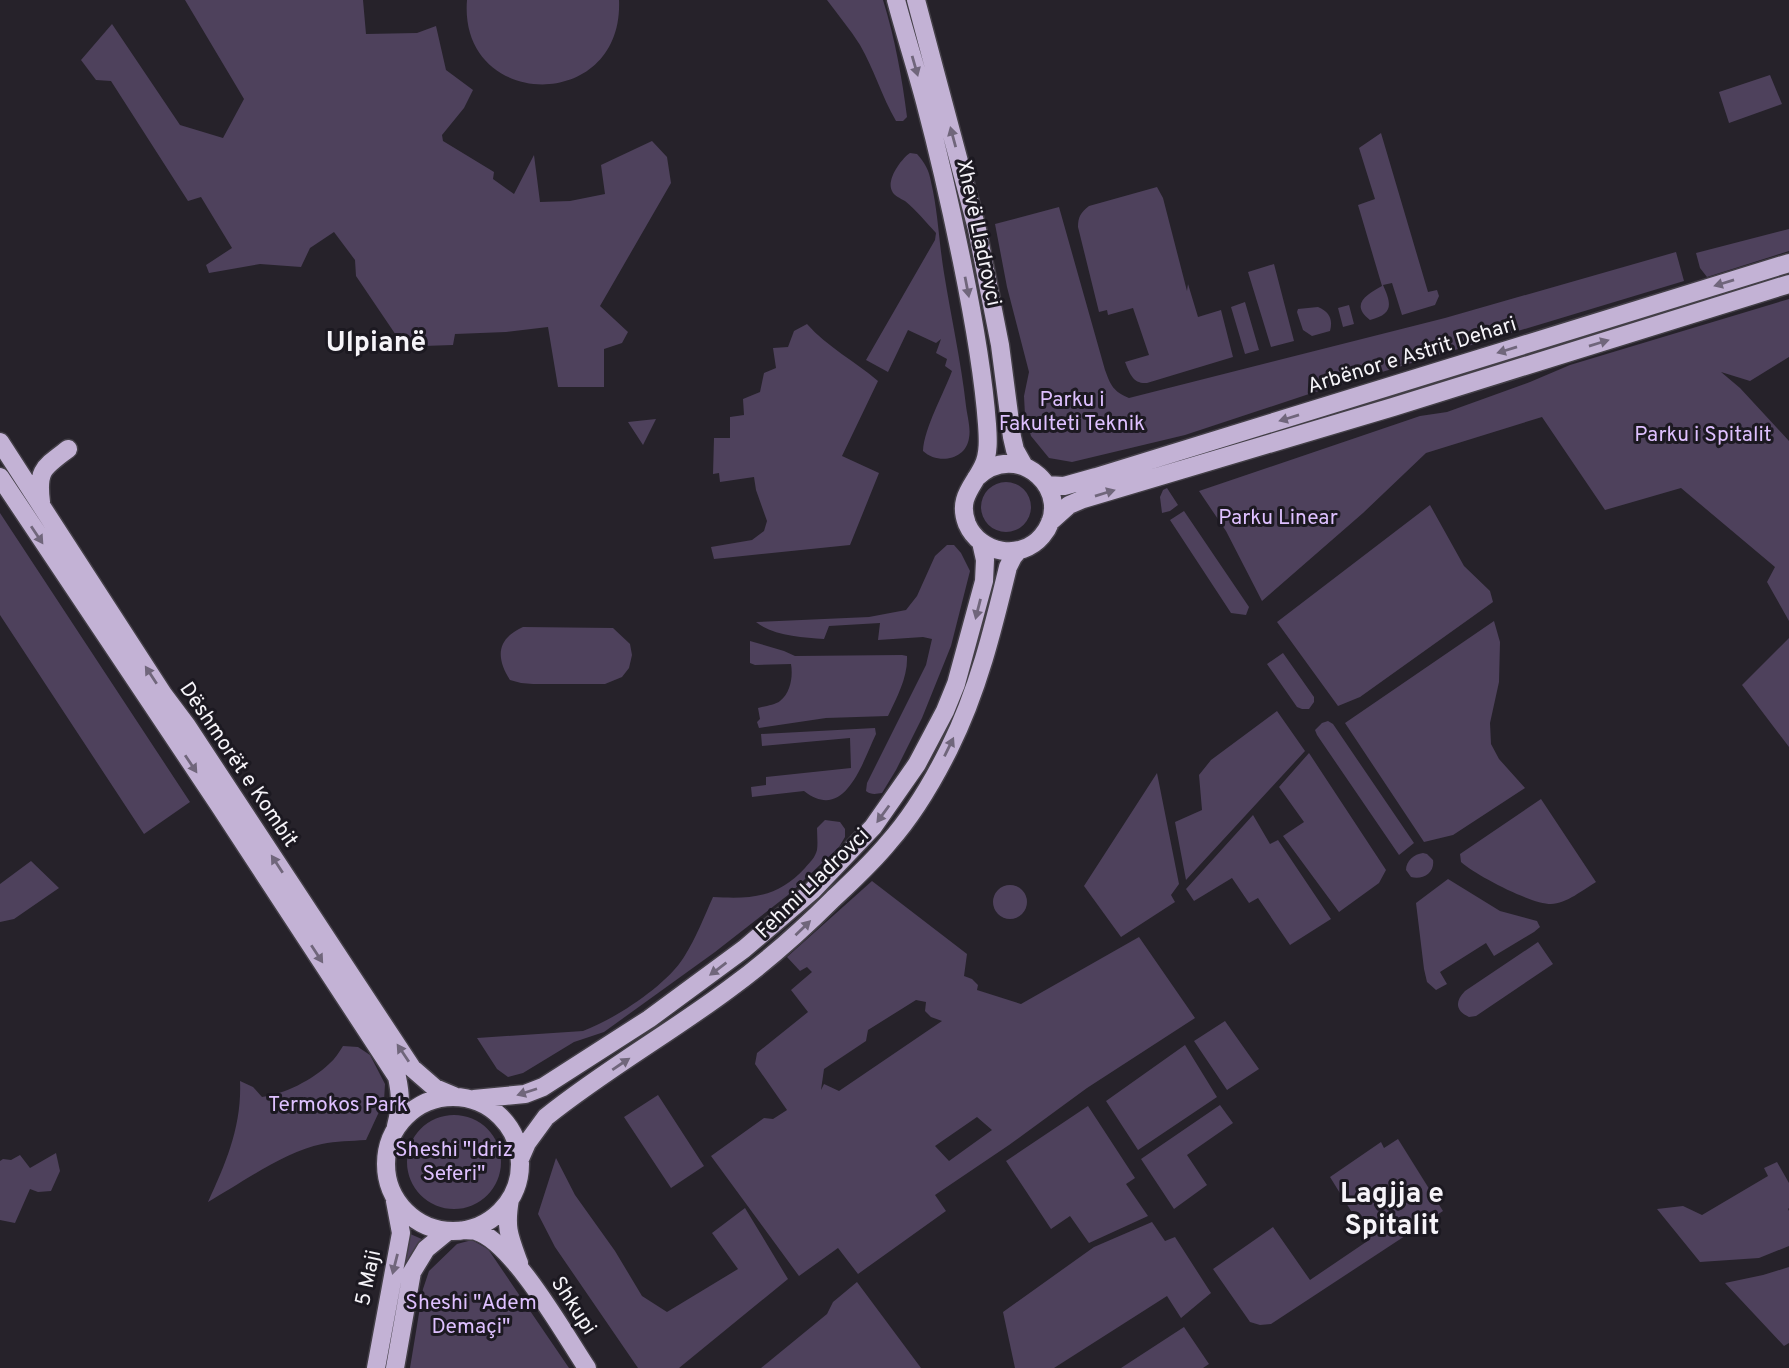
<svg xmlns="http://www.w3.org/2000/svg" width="1789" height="1368" font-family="Overpass,sans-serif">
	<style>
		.green { fill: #4e415c; fill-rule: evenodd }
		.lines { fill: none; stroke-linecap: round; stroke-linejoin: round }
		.major-casing { stroke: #433f47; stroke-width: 21 }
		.major { stroke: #c3b2d5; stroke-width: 18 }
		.oneway { fill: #70667b }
		.labels { text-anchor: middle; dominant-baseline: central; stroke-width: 6; stroke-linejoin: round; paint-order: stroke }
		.street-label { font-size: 21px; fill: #f6f4f9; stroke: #1c1921 }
		.park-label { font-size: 21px; fill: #dec0ff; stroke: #1c1921 }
		.district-label { font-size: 28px; font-weight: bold; fill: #f6f4f9; stroke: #1c1921 }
	</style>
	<rect width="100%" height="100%" fill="#26222a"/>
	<!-- green -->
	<path class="green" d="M185,0H363L366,34L417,33L436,26L446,70L473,90L464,108L442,135L443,141L494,172L493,179L514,194L534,155L540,202L570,201L605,194L601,165L652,141L667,157L671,183L600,306L628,332L622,343L604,349V387H558L548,327L506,332L455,334L453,345L423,346L402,344L356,276L355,260L334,232L310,248L301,267L260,264L209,273L206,265L232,248L201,197L188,201L111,81L96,80L81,60L112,24L180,125L223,138L244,99Z
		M467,0H619C624,114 458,111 467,0Z
		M827,0H883C895,39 902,77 907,117L903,121H896C882,97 874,69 860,45C850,29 838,15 827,0Z
		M1770,75L1782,104L1729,123L1719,92Z
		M1381,133L1428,292L1437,290L1439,296L1435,305L1402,315L1392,283L1383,285C1392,305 1393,314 1370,320C1349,304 1368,294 1382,286L1358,205L1375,199L1359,148Z
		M910,153L917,154C925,163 929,170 931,182C938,211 939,243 944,273C951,317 961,361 966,406C967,415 971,428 969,438C966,460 938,465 923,451C924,428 944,393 952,371L945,366L947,359L936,353L941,339L936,343L908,330L888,372L866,360L935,240L936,233C926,222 916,210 905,201C900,198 894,196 892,191C886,180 901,159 910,153Z
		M1157,187L1163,198L1187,291L1188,284L1198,317L1221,310L1233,357L1147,383C1133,384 1130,374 1125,362L1149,355L1133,308L1108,315L1107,310L1099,312L1078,227C1078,217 1081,212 1089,206Z
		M1059,207L1105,370C1111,386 1113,391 1129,398L1445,318L1676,252L1684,281L1309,394L1185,435L1072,462L1049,458L1031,436L1025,415L1024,396L1029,372L1007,287L995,224Z
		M1789,229V251L1707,277L1700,268L1696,253Z
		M1274,264L1294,341L1271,347L1248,272Z
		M1789,299V357L1750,381L1721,372L1740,388L1789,441V621L1767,582L1775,567L1681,488L1605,510L1542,417L1426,453L1363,513L1262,601L1226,531L1199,491L1420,416L1447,412L1530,382L1570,365Z
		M1245,302L1259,350L1245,354L1231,307Z
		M1349,305L1354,324L1343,327L1338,308Z
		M1318,307C1330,312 1333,320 1330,331L1312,336L1303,330L1297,312L1298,309Z
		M807,324C827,347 855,361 878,381L842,456L879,473L850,545L714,559L711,547L752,540L764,531L767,521L756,490L754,477L720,482L719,473L713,474L714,438H730V417L744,415L743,399L760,392L764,373L776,368L773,348L788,347L794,331Z
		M656,419L643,445L628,422Z
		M981 507a25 25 0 1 1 50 0a25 25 0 1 1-50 0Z
		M1167,488L1178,505L1170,511L1162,513L1160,497L1163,490Z
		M1430,505L1464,566L1490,591L1493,602L1360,697L1338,706L1277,622Z
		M1184,511L1249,607L1246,615L1231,613L1170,520Z
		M0,513L190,802L144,834L0,615Z
		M947,545H954L961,553L970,571L951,646L922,718L896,770L882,793C876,794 871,795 866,791L867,783L926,665L932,639L923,637L878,640L880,623L829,626L824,639C802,637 773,636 756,622L869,617L906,610L917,596L935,556Z
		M1494,621L1500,642L1499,682L1490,723L1491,744L1499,759L1525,788L1453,835L1424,842L1345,723Z
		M523,627L613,628L630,644L632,655L629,668L622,677L605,684H533L521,683L510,680C496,658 496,639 523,627Z
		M1789,638V747L1742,685Z
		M750,641L784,651L795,656L902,655L907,656C908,677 897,697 888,716L826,718L759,728L757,722L760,719L758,708C765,706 775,705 780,701C791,692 793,676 791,664L755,665L750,663Z
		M1283,653L1314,697V702L1309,709H1302L1297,707L1267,664Z
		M1277,711L1305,751L1186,880L1175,822L1202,810L1199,775L1211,760Z
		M1328,721L1333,724L1414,843L1399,855L1317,735L1315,730L1322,723Z
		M875,728L876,734C862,763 845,823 804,791L752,797L751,787L766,785V777L851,768L850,738L762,746L761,734Z
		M1309,753L1386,870L1379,883L1339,912L1283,836L1304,822L1279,787Z
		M1157,773L1179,884L1171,895L1175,902L1121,937L1084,886Z
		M1541,799L1596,882C1584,889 1566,904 1551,904C1531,904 1477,876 1461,862L1460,854Z
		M1253,815L1270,844L1278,840L1331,919L1290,945L1258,898L1249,903L1232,878L1194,901L1186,889Z
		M825,820L840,822L845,829V837L839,847L788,895L715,952L604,1032L574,1042L523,1073L508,1077L497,1069L477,1038L583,1031C615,1019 666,986 684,957C696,938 704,917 713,897C752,899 777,898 805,868C810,862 815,858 817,850C818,843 817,835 817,828Z
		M1423,853L1427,854L1433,860C1435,873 1423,880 1411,877L1406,870C1406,861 1414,854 1423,853Z
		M31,861L59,888L14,919L0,922V884Z
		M1448,879L1500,911L1537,921L1540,927L1534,932L1494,956L1486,943L1440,972L1447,984L1436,990L1427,982L1424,969L1416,903Z
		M872,881L967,954L964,976L972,979L978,985L977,990L1021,1004L1139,937L1195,1018L1087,1088L1009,1145L935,1195L946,1211L858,1274L838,1248L799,1276L711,1156L764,1118L773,1119L787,1110L755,1064L757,1053L808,1012L791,990L812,972L807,967L800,971L787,957ZM916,1000L926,1002L925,1011L931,1017L942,1021L839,1091L824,1084L821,1090L824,1069L866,1041L868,1030ZM977,1117L992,1130L949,1161L935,1146Z
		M993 902a17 17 0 1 1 34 0a17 17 0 1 1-34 0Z
		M1538,942L1553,964L1476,1016L1469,1017C1455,1011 1455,1001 1465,991Z
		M1225,1021L1259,1069L1227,1090L1194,1041Z
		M1185,1045L1217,1097L1138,1150L1106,1101Z
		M343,1046L358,1047L370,1055L385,1084L384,1101L366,1140C351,1141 336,1141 322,1144C284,1152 241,1183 208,1202C226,1163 242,1126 240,1081L253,1087L262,1097C285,1094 312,1080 329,1064C335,1059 339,1052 343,1046Z
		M658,1095L704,1166L671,1188L624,1117Z
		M1220,1105L1233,1123L1187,1155L1207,1185L1174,1209L1141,1159Z
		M1088,1106L1135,1178L1126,1184L1148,1216L1089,1243L1070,1216L1051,1229L1006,1161Z
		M407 1162a47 47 0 1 1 94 0a47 47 0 1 1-94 0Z
		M1398,1139L1443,1211L1271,1324L1260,1325L1250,1322L1213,1269L1273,1227L1310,1280L1369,1240L1330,1177L1381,1142L1384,1148Z
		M56,1153L60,1171L51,1191L38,1192L30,1189L15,1223L0,1220V1161L3,1159L11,1160L20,1155L30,1168Z
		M556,1158L575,1195L615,1251L642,1296L667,1312L738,1269L712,1233L745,1208L788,1279L679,1368H638L555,1247L538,1214Z
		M1777,1162L1789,1183V1208L1788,1209L1789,1211V1246L1759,1258L1700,1262L1657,1209L1683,1206L1702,1215L1768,1176L1764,1168Z
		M1152,1222L1165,1241L1175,1237L1211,1293L1181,1318L1167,1296L1054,1368H1015L1003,1312L1094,1247Z
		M408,1233L424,1240L407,1265L399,1288L387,1368H381Z
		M472,1240L488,1249L569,1368H410L423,1289L429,1271L457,1244Z
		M1789,1267V1343L1784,1346L1725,1283L1763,1275Z
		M857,1282L921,1368H761L827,1314L833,1302Z
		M1184,1327L1209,1364L1203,1368H1121Z"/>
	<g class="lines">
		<!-- major casing -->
		<g class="major-casing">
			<path id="major" d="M896,0C905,34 916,68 925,102C939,155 951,208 962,262C973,316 983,370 987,424C988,438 989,454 983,466C973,487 957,498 967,524C980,554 1021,561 1042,536C1078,493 1018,437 976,478
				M916,0L977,229L1000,345L1012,437L1015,450L1024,466
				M0,442L163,694L187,726L412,1068L435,1088L454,1096
				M0,477L219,805L397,1077C401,1096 401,1107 396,1126
				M1046,485L1064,486L1096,477L1789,263
				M41,502C37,470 43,468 68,449
				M1050,522L1069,505L1083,499L1393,407L1789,284
				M386 1164a67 67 0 1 1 134 0a67 67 0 1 1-134 0Z
				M474,1099L525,1094L543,1087L649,1019L744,949L812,891L873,827L917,764L945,711L956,684L984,581L985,560L981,542
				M520,1159L527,1143L546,1117C603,1071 670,1033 729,989C766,962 800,932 833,899C852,881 872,863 889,842C913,815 933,781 949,749C978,691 993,629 1008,567L1013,557L1019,550
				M510,1199C505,1228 509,1236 519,1263
				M465,1230C469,1231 473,1230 476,1231C513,1242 565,1335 587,1368
				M376,1368L401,1233L395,1201
				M395,1368L412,1272L426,1249L448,1231"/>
		</g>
		<!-- major -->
		<use href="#major" class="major"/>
	</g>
	<!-- one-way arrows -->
	<defs><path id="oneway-solid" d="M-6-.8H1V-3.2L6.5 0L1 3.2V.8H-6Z" transform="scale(1.75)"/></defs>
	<g class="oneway">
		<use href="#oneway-solid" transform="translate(915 66) rotate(74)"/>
		<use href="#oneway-solid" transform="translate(953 137) rotate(-105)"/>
		<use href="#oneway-solid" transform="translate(1724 283) rotate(163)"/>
		<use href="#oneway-solid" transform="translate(967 287) rotate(79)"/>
		<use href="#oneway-solid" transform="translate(1599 343) rotate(-17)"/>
		<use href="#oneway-solid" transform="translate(1507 350) rotate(163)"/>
		<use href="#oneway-solid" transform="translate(1289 418) rotate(163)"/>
		<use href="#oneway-solid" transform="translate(1105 493) rotate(-17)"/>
		<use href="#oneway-solid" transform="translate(37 535) rotate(56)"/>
		<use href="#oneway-solid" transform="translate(978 609) rotate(104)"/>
		<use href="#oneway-solid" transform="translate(151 675) rotate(-123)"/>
		<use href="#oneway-solid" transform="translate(949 747) rotate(-64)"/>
		<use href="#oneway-solid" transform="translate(191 764) rotate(56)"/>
		<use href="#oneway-solid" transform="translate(883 814) rotate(126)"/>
		<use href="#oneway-solid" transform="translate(277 864) rotate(-123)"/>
		<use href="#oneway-solid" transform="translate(803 928) rotate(-44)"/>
		<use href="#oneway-solid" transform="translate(317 954) rotate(57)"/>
		<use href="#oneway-solid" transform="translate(718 969) rotate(143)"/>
		<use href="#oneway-solid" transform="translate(403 1053) rotate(-124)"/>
		<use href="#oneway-solid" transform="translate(621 1064) rotate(-34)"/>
		<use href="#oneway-solid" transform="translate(527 1092) rotate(162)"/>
		<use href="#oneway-solid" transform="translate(395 1264) rotate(104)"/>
	</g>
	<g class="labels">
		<!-- street labels -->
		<g class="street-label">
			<text transform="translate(978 233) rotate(78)">Xhevë Lladrovci</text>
			<text transform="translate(1412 356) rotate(-17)">Arbënor e Astrit Dehari</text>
			<text transform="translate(238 765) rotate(56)">Dëshmorët e Kombit</text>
			<text transform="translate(813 884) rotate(-44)">Fehmi Lladrovci</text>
			<text transform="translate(369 1278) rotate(-78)">5 Maji</text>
			<text transform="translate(573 1306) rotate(57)">Shkupi</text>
		</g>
		<!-- park labels -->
		<g class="park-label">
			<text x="1072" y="400">Parku i<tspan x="1072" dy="24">Fakulteti Teknik</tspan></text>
			<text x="1703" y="435">Parku i Spitalit</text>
			<text x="1278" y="518">Parku Linear</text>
			<text x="338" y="1105">Termokos Park</text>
			<text x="454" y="1150">Sheshi "Idriz<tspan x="454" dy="24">Seferi"</tspan></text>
			<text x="471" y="1303">Sheshi "Adem<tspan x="471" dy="24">Demaçi"</tspan></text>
		</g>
		<!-- district labels -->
		<g class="district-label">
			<text x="376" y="344">Ulpianë</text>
			<text x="1392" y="1195">Lagjja e<tspan x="1392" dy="32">Spitalit</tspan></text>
		</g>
	</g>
</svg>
